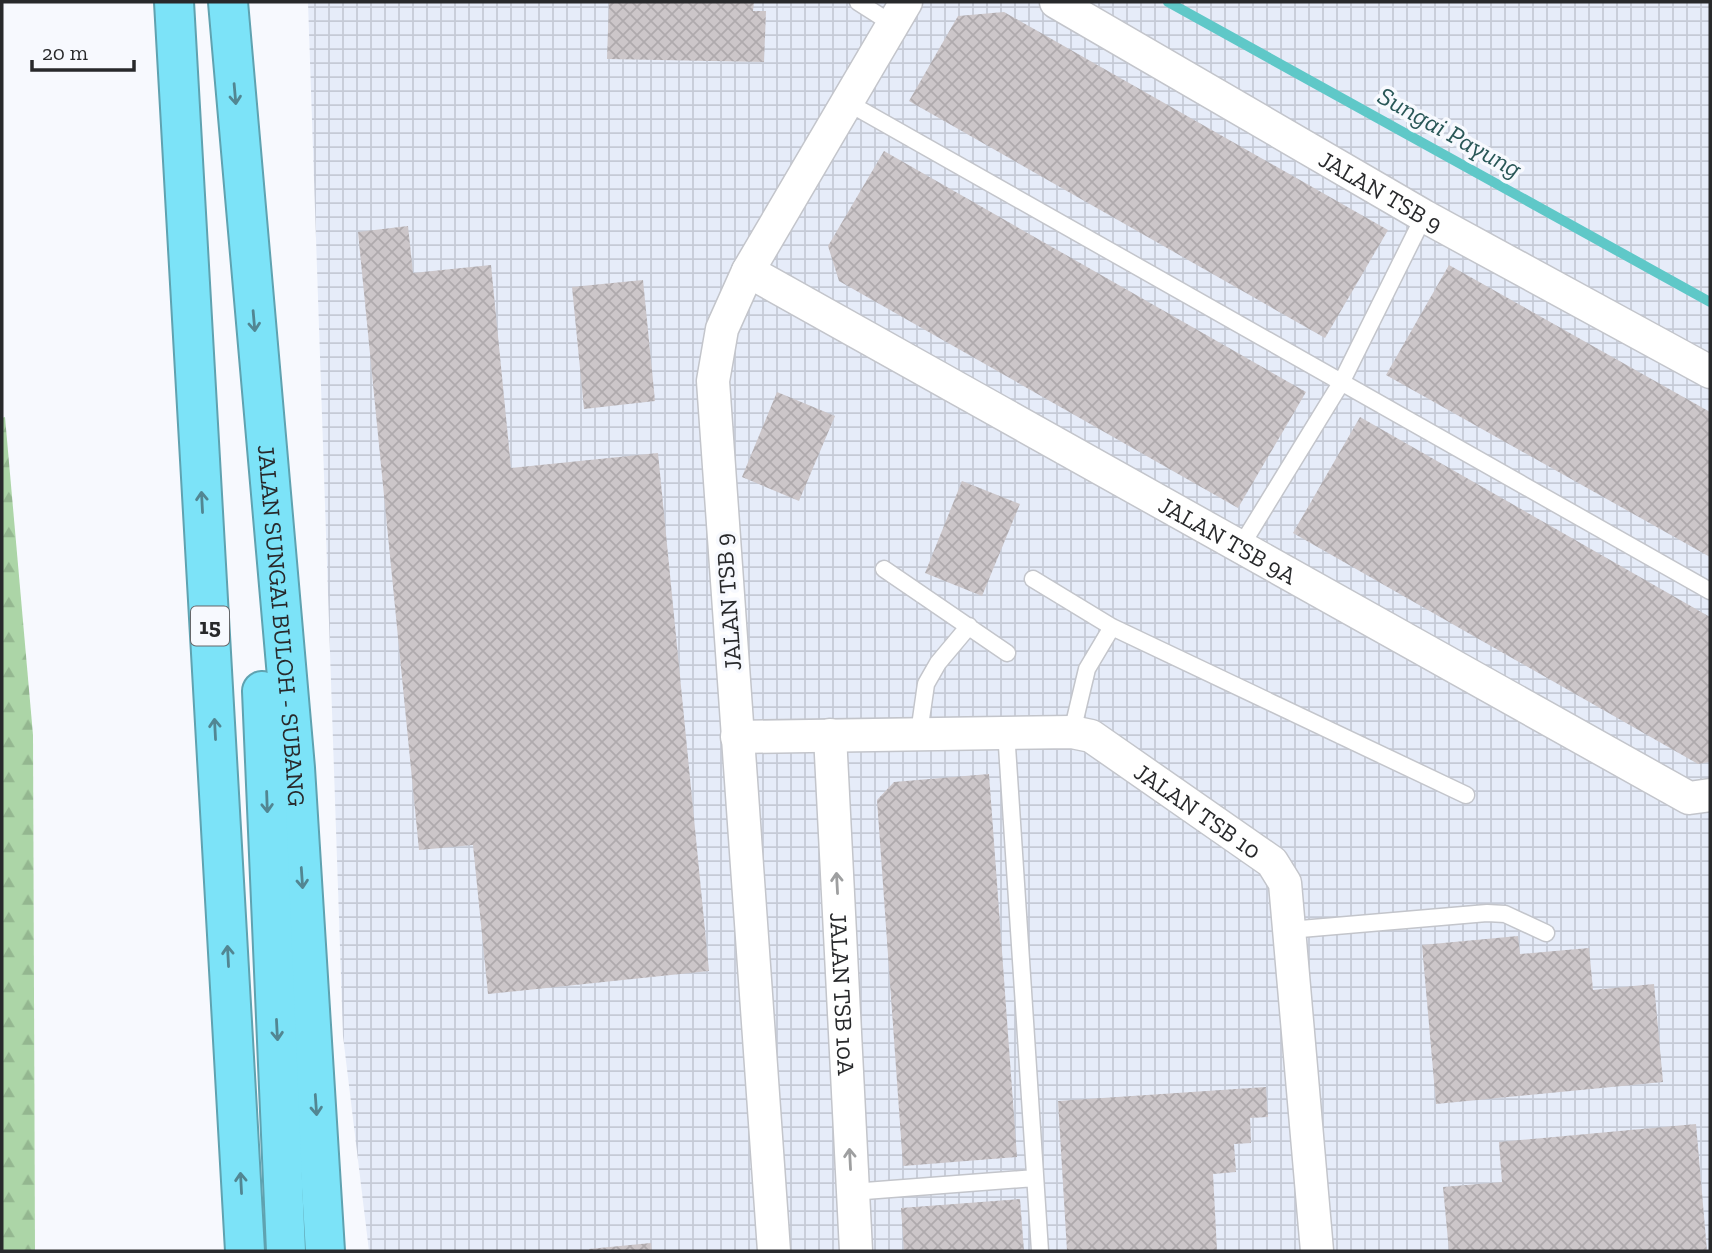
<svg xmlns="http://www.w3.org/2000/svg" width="1712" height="1253" font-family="'Zilla Slab',serif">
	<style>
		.industrial { fill: url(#industrial-grid) }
		.forest { fill: url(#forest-firs) }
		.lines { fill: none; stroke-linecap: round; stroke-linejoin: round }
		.stream { stroke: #5fc8c8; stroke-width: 10 }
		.building { fill: url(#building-cross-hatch) }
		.lane-casing { stroke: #c3c5cb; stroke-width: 19 }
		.street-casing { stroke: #c3c5cb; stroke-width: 35 }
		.highway-casing { stroke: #5fa2b0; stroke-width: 42 }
		.lane { stroke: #fff; stroke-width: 16 }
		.street { stroke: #fff; stroke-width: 32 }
		.highway { stroke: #7ce3f8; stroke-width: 38 }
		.oneway { stroke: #528692 }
		.oneway2 { stroke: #9e9fa0 }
		.labels { text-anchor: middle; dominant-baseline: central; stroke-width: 7; stroke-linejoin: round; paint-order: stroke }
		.shield { fill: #f7f9fe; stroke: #66676a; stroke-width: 2 }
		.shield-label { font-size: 23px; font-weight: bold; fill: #28292b }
		.street-label { font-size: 24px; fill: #28292b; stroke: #f7f9fe }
		.water-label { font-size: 26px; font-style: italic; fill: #295757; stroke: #f7f9fe }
	</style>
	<defs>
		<pattern id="industrial-grid" width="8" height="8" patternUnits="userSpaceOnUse" patternTransform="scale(1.75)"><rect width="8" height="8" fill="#e6ecf9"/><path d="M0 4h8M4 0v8" fill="none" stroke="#c5cad6"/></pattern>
		<pattern id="forest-firs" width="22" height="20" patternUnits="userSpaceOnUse" patternTransform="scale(1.75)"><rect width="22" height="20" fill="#acd5a7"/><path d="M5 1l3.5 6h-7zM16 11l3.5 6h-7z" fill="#94b790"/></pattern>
		<pattern id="building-cross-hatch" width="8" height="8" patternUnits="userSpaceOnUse" patternTransform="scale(1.75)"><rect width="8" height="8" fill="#ccc6c9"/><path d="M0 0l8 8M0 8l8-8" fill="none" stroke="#afaaad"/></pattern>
	</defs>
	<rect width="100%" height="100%" fill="#f7f9fe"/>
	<!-- industrial -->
	<path class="industrial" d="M308,2H1710V1251H369L343,1036Z"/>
	<!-- forest -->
	<path class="forest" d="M5,417L33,735L35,1251H2V418Z"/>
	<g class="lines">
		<!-- stream -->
		<path class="stream" d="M1168,2L1710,302"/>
	</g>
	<!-- building -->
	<path class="building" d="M609,2H754L753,11H766L764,62L607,59Z
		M1004,12L1388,230L1325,338L909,101L958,16Z
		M884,151L1306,392L1238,508L839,281L828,246Z
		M408,226L413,273L491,265L511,468L658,453L709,971L488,994L473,845L419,850L358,232Z
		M1449,265L1710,412V557L1386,375Z
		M643,280L655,401L584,409L572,287Z
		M777,392L835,416L799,501L742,477Z
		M1360,417L1710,617V762L1698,764L1293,533Z
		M962,481L1020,504L982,596L925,573Z
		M989,774L1017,1157L903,1166L877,800L894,782Z
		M1518,936L1520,954L1589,948L1593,990L1654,984L1663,1082L1436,1104L1422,945Z
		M1266,1087L1268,1117L1250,1118L1251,1143L1234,1144L1236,1172L1213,1174L1217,1251H1067L1058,1101Z
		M1696,1124L1707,1251H1449L1443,1187L1502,1182L1499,1142Z
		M1020,1199L1024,1251H904L901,1208Z
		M651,1243L652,1251H589V1249Z"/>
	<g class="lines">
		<!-- lane casing -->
		<g class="lane-casing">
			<path id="lane" d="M858,2L891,23
				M845,101L1710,591
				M1241,546L1341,383L1424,216
				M884,569L1007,653
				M1033,579L1112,627L1466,795
				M1006,731L1040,1251
				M1072,732L1087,669L1112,627
				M919,733L926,684L938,663L969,626
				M1289,930L1487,913L1505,914L1546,933
				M852,1192L1035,1178"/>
		</g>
		<!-- street casing -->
		<g class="street-casing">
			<g id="street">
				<path id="s1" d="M1056,2L1424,216L1710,372"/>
				<path id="s2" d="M748,271L1689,798L1710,795"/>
				<path id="s3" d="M830,735L856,1251"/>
				<path id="s4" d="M737,737L1072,732L1091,736L1272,862L1285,883L1317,1251"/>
				<path d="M774,1251L713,381L722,329L748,271L906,2"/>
			</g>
		</g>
		<!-- highway casing -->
		<g class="highway-casing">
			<g id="highway">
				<path d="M174,2L245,1251"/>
				<path id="s5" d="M228,2L295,768L325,1251"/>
				<path d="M262,691L286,1251"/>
			</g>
		</g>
		<!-- lane -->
		<use href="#lane" class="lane"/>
		<!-- street -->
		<use href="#street" class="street"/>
		<!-- highway -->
		<use href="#highway" class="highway"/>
	</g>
	<!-- one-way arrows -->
	<defs><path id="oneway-shaft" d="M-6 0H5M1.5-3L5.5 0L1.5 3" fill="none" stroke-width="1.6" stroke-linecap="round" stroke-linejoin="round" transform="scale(1.75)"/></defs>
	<g class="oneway">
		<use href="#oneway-shaft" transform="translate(235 94) rotate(85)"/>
		<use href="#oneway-shaft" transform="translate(254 321) rotate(85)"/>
		<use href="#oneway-shaft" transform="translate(202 502) rotate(-93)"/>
		<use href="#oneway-shaft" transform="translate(215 729) rotate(-93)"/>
		<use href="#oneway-shaft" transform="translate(267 802) rotate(88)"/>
		<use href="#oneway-shaft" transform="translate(302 878) rotate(86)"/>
		<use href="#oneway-shaft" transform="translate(228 956) rotate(-93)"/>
		<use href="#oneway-shaft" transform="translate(277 1030) rotate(87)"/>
		<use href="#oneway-shaft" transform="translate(316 1105) rotate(86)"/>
		<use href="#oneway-shaft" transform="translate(241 1183) rotate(-93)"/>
	</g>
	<g class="oneway2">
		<use href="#oneway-shaft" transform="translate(837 883) rotate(-93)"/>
		<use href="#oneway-shaft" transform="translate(850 1159) rotate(-93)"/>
	</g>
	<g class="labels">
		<!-- shield labels -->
		<rect class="shield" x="191" y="606.5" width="38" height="39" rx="5"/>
		<g class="shield-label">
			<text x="210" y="626">15</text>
		</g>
		<!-- street labels -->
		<g class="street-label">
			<text stroke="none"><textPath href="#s1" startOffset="376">JALAN TSB 9</textPath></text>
			<text stroke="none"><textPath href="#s2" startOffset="550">JALAN TSB 9A</textPath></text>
			<text transform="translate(728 602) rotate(-94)">JALAN TSB 9</text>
			<text stroke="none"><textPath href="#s5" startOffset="626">JALAN SUNGAI BULOH - SUBANG</textPath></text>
			<text stroke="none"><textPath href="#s4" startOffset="485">JALAN TSB 10</textPath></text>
			<text stroke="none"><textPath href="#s3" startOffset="259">JALAN TSB 10A</textPath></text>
		</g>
		<!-- water labels -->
		<g class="water-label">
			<text transform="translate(1450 132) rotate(29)">Sungai Payung</text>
		</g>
	</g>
	<!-- border -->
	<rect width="1712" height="1253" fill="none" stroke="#28292b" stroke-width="7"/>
	<!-- scale -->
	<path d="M32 60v10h102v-10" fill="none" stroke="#28292b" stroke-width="3.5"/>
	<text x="42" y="60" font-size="21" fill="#28292b" stroke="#f7f9fe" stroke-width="5" paint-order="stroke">20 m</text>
</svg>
